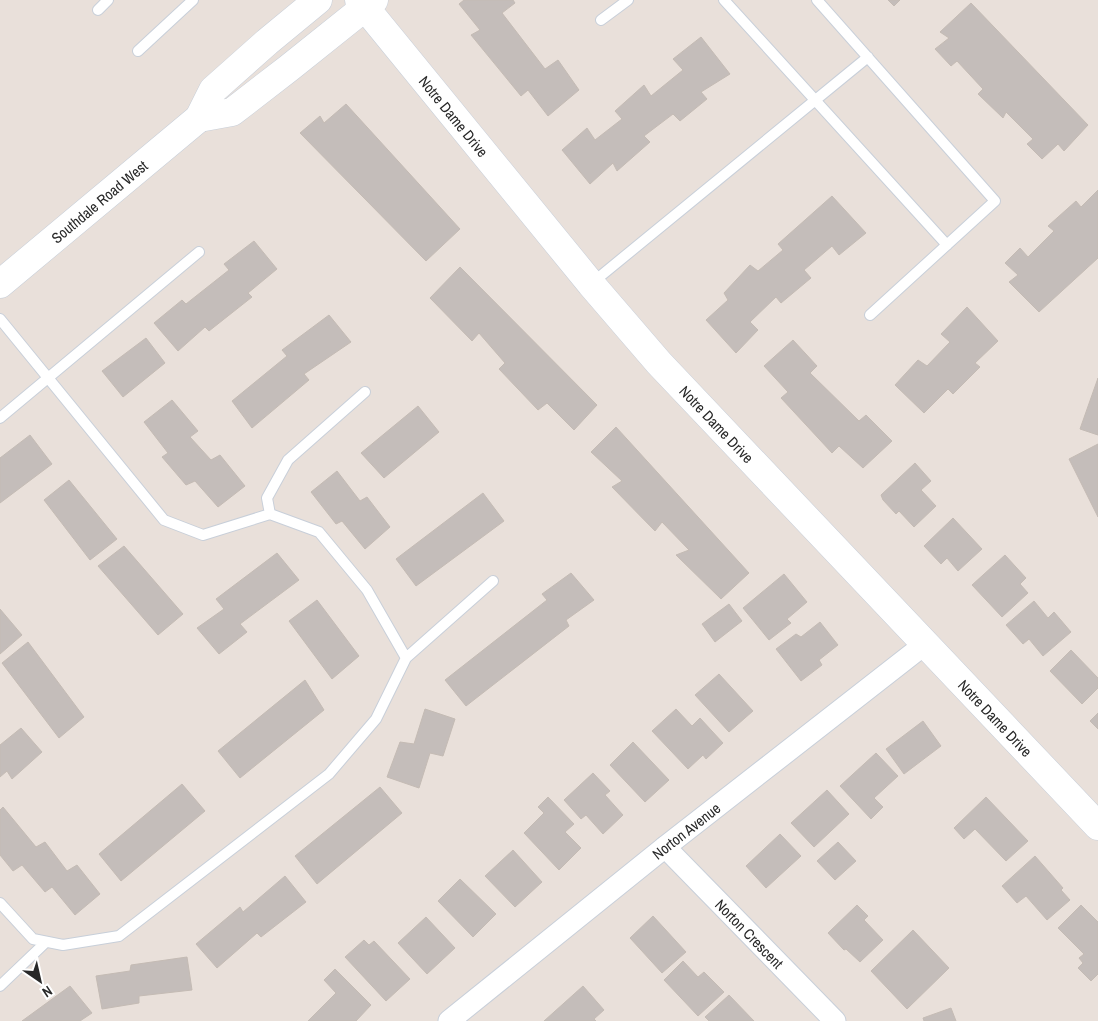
<svg xmlns="http://www.w3.org/2000/svg" width="1098" height="1021" font-family="'Archivo Narrow',sans-serif">
	<style>
		.building { fill: #c4bdba; stroke: #c4bbb4 }
		.lines { fill: none; stroke-linecap: round; stroke-linejoin: round }
		.lane-casing { stroke: #c8cfd9; stroke-width: 12 }
		.street-casing { stroke: #c8cfd9; stroke-width: 23 }
		.secondary-casing { stroke: #c8cfd9; stroke-width: 29 }
		.lane { stroke: #fff; stroke-width: 10 }
		.street { stroke: #fff; stroke-width: 21 }
		.secondary { stroke: #fff; stroke-width: 28 }
		.labels { text-anchor: middle; dominant-baseline: central; stroke-width: 4.5; stroke-linejoin: round; paint-order: stroke }
		.street-label { font-size: 15px; fill: #282828; stroke: #fff }
	</style>
	<rect width="100%" height="100%" fill="#e9e0da"/>
	<!-- building -->
	<path class="building" d="M464,0H513L515,3L502,13L545,69L558,60L579,90L548,116L528,90L521,96L471,35L480,30L459,4Z
		M888,0H900L894,6Z
		M971,3L1088,125L1064,151L1058,144L1042,159L1027,144L1033,139L1006,112L1003,118L978,94L983,89L957,61L951,66L935,49L949,38L940,32Z
		M701,37L730,74L701,92L707,99L680,121L673,114L644,136L650,142L617,171L613,163L590,184L562,150L587,128L595,140L622,119L615,111L644,85L651,96L683,70L673,59Z
		M346,104L460,229L426,261L300,133L320,116L324,123Z
		M1098,190V258L1039,312L1009,282L1018,275L1005,263L1020,248L1028,257L1054,231L1048,226L1076,201L1081,207Z
		M832,196L866,233L839,255L832,246L804,270L811,278L781,303L776,297L750,322L758,330L736,353L706,320L728,300L724,293L750,265L758,271L783,250L778,244Z
		M254,241L277,269L248,293L252,297L209,331L205,327L178,351L154,323L182,300L186,304L229,270L224,264Z
		M460,267L597,405L574,430L547,403L538,410L499,369L505,363L479,333L472,341L430,298Z
		M967,307L998,341L975,363L980,367L953,394L948,389L924,413L895,385L918,360L927,366L950,342L941,334Z
		M329,315L351,342L304,374L309,380L252,428L232,401L287,356L282,350Z
		M146,338L165,363L123,397L102,371Z
		M793,340L817,366L810,373L859,421L866,415L892,441L863,468L839,446L832,453L781,398L788,392L764,366Z
		M1098,378V435L1080,429Z
		M172,400L198,431L190,437L211,460L220,455L245,486L218,507L195,481L186,485L162,457L168,453L144,422Z
		M418,406L439,432L384,478L361,453Z
		M616,427L749,573L721,599L676,555L689,550L662,522L655,531L612,487L622,481L591,452Z
		M30,435L52,464L0,503V458Z
		M1098,444V517L1069,459Z
		M915,463L931,481L921,490L936,506L914,527L899,511L896,514L883,500L881,495Z
		M337,471L360,501L367,497L390,527L365,549L342,521L336,524L311,492Z
		M69,480L117,539L90,560L44,500Z
		M483,493L504,521L416,586L396,559Z
		M953,518L982,549L958,571L947,558L941,564L924,546Z
		M124,546L183,614L158,635L98,566Z
		M277,553L299,580L240,624L247,632L219,654L197,628L224,609L216,599Z
		M1005,555L1026,578L1020,584L1028,593L1002,617L972,585Z
		M571,573L594,600L566,620L569,626L466,706L445,680L547,600L542,594Z
		M784,574L807,602L787,619L791,623L769,640L743,608Z
		M317,600L359,656L332,679L289,621Z
		M1034,601L1048,618L1054,612L1071,632L1043,656L1029,639L1023,644L1006,625Z
		M729,604L742,621L715,642L702,624Z
		M0,609L22,635L0,654Z
		M820,622L838,645L819,660L822,665L801,681L776,649L796,634L801,637Z
		M28,642L84,717L59,738L2,663Z
		M1071,650L1098,678V688L1082,704L1050,671Z
		M719,674L753,711L729,732L695,695Z
		M305,680L324,710L240,778L218,751Z
		M425,709L455,719L443,756L430,753L419,788L387,777L400,742L414,744Z
		M676,709L692,726L700,718L723,743L706,759L703,755L688,769L652,731Z
		M1098,713V729L1090,721Z
		M923,721L941,746L904,774L886,749Z
		M21,728L42,752L12,779L7,771L0,777V745Z
		M633,742L669,780L645,802L610,765Z
		M876,753L898,776L874,798L883,807L871,819L840,786Z
		M593,773L610,791L605,795L623,815L603,834L586,815L581,819L564,800Z
		M182,784L205,811L121,881L99,854Z
		M380,787L402,813L317,884L295,856Z
		M827,790L849,814L814,847L791,823Z
		M548,797L574,824L565,832L581,848L559,870L524,833L544,813L538,807Z
		M986,797L1028,841L1006,861L975,829L964,839L954,828Z
		M3,807L36,847L45,842L67,871L77,865L100,894L75,915L52,887L45,892L22,865L13,871L0,855V810Z
		M780,834L801,856L766,888L746,866Z
		M838,842L856,861L835,880L817,861Z
		M513,850L542,882L515,907L485,876Z
		M1035,856L1063,888L1061,890L1070,900L1047,920L1026,896L1017,903L1002,886Z
		M285,876L306,902L261,937L257,933L217,968L196,944L240,907L243,912Z
		M460,879L496,914L473,937L438,901Z
		M857,905L868,916L864,920L883,940L860,962L846,949L844,950L828,933Z
		M1081,905L1098,922V974L1091,981L1078,968L1083,963L1079,958L1084,954L1058,928Z
		M653,916L686,952L662,973L630,938Z
		M426,917L455,948L427,974L398,943Z
		M913,930L949,968L907,1009L871,971Z
		M364,940L369,945L374,941L410,979L386,1001L345,957Z
		M187,957L192,990L139,996V1003L102,1009L96,976L130,971L131,965Z
		M683,961L698,977L704,972L724,992L698,1016L664,980Z
		M335,969L371,1005L356,1021H308L336,993L324,980Z
		M70,986L92,1013L80,1021H22Z
		M583,986L604,1010L594,1019L596,1021H544Z
		M729,995L754,1021H709L705,1017Z
		M951,1008L956,1021H924L923,1018Z"/>
	<g class="lines">
		<!-- lane casing -->
		<g class="lane-casing">
			<path id="lane" d="M724,0L947,245
				M817,0L995,201L870,315
				M98,10L108,0
				M601,20L628,0
				M138,51L193,0
				M592,283L868,57
				M0,319L164,520L203,535L270,514L319,532L367,590L406,658L376,719L329,774L119,936L63,945L33,939L0,903
				M0,418L199,252
				M270,514L267,498L288,460L365,392
				M406,658L493,581
				M0,986L46,942"/>
		</g>
		<!-- street casing -->
		<g class="street-casing">
			<g id="street">
				<path id="s1" d="M665,847L835,1021"/>
				<path id="s2" d="M449,1021L665,847L925,644"/>
			</g>
		</g>
		<!-- secondary casing -->
		<g class="secondary-casing">
			<g id="secondary">
				<path id="s3" d="M359,0L591,284L659,363L1098,826"/>
				<path d="M199,118L232,112L289,68L374,0"/>
				<path id="s4" d="M0,284L199,118L213,90L267,42L318,0"/>
			</g>
		</g>
		<!-- lane -->
		<use href="#lane" class="lane"/>
		<!-- street -->
		<use href="#street" class="street"/>
		<!-- secondary -->
		<use href="#secondary" class="secondary"/>
	</g>
	<g class="labels">
		<!-- street labels -->
		<g class="street-label">
			<text stroke="none"><textPath href="#s3" startOffset="150">Notre Dame Drive</textPath></text>
			<text stroke="none"><textPath href="#s4" startOffset="129">Southdale Road West</textPath></text>
			<text stroke="none"><textPath href="#s3" startOffset="555">Notre Dame Drive</textPath></text>
			<text stroke="none"><textPath href="#s3" startOffset="960">Notre Dame Drive</textPath></text>
			<text stroke="none"><textPath href="#s2" startOffset="304">Norton Avenue</textPath></text>
			<text stroke="none"><textPath href="#s1" startOffset="121">Norton Crescent</textPath></text>
		</g>
	</g>
	<!-- north arrow -->
	<g transform="translate(40 981) rotate(146)" stroke="#ffffff" stroke-width="4" paint-order="stroke">
	<path d="M0-4L9 19L0 12L-9 19Z" fill="#282828"/>
	<text y="-8" font-size="14" font-weight="bold" text-anchor="middle" fill="#282828">N</text>
	</g>
</svg>
